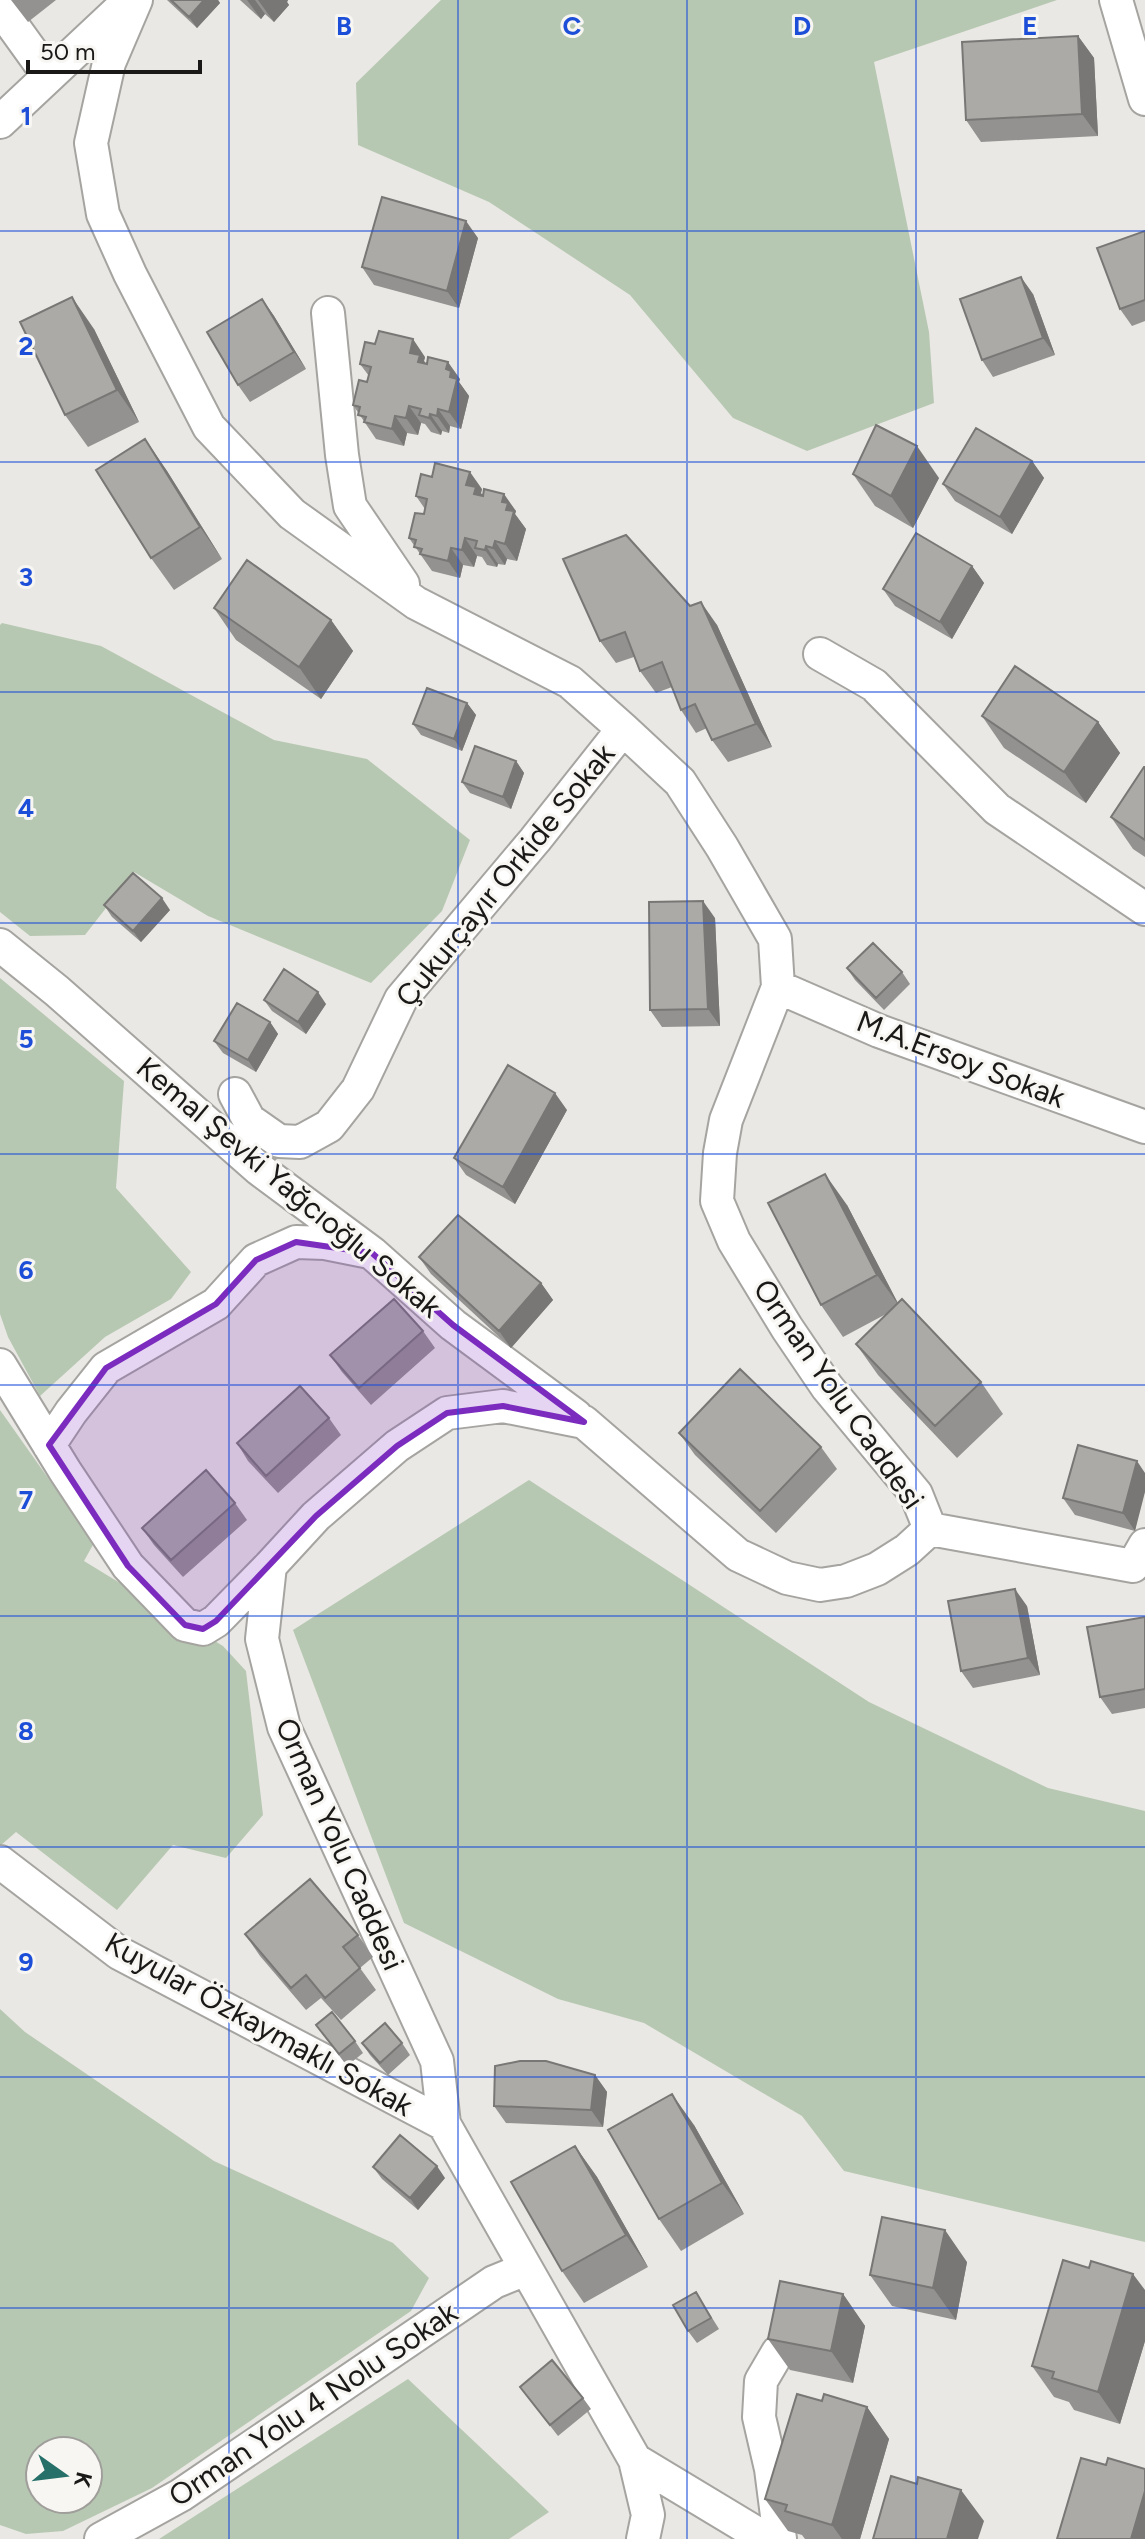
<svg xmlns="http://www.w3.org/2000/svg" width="1145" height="2539" font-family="Figtree,sans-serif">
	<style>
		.green { fill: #b7c8b2; fill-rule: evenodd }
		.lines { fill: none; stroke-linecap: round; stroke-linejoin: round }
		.minor-casing { stroke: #a5a4a0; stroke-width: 36 }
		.minor { stroke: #fff; stroke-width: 32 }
		.wall { fill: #949290 }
		.shaded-wall { fill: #787775 }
		.building { fill: #acaaa7; stroke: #787775; stroke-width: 2 }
		.marked { fill: #7b2cbf; fill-opacity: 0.2; stroke: #7b2cbf; stroke-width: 6; stroke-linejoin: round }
		.grid { fill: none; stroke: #1d4ed8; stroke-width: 2; stroke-opacity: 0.55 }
		.labels { text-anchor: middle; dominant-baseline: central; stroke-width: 6; stroke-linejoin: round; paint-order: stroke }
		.street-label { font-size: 30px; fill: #1a1918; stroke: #f7f6f2 }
		.grid-label { font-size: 26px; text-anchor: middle; font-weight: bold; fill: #1d4ed8; stroke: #f7f6f2; stroke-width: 6; stroke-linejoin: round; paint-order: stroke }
	</style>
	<rect width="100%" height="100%" fill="#eae8e4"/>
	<!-- green -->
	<path class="green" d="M441,0H1057L874,62L929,332L934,403L807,451L733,418L630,295L489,202L358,145L356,83Z
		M2,623L101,646L274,740L367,759L470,840L442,911L371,983L208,916L134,872L85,935L30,936L0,912V625Z
		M0,978L124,1081L116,1188L191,1272L171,1299L105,1337L40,1396L8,1337L0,1314Z
		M0,1410L94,1543L84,1561L223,1646L246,1671L263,1815L226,1858L173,1845L117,1910L16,1832L0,1846Z
		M529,1480L869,1702L1048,1788L1145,1811V2242L844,2171L802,2116L644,2023L558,1999L404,1923L293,1630Z
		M0,2009L25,2032L214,2161L393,2243L429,2278L411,2311L152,2488L63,2531L26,2534L0,2525ZM40,2451H88V2499H40Z
		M408,2379L549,2512L509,2539H159Z"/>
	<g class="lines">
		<!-- minor casing -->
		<g class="minor-casing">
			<path id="minor" d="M136,0L109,63L91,143L103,214L130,274L209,427L292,514L416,603L570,682L623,729L680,782L722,847L775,939L778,987L726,1120L720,1153L717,1201L734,1241L787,1328L827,1387L916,1494L930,1529
				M1116,0L1145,99
				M0,8L49,76
				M0,122L130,0
				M328,313L342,455L350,506L403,584
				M820,654L874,685L997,809L1145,909
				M0,945L57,991L259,1169L372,1253L453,1325L576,1416
				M778,987L879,1031L1145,1127
				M235,1094L249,1120L279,1141L300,1142L329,1126L358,1089L401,999L535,840L623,729
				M0,1365L65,1471L128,1566L185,1625L203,1629L216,1621L270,1566
				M49,1445L71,1412L106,1368L216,1304L256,1260L296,1242L325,1243L365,1251
				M930,1529L1133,1566L1145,1545
				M0,1862L119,1953L444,2124
				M778,2352L761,2381L759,2417L771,2469L780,2539
				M635,2460L766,2539
				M101,2539L181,2495L494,2282L526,2269
				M643,2539L648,2515L635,2460L444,2124L437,2061L284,1727L262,1639L270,1566L316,1516L397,1446L447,1413L503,1406L584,1422L738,1555L787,1578L820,1585L846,1581L877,1569L907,1550L930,1529"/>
		</g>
		<!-- minor -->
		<use href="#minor" class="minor"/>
	</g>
	<!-- wall -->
	<path class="wall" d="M11,0H56L28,22Z
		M167,0H218L220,3L197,28Z
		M240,0H288L287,2L289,5L274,22L265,14L261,19Z
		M1078,36L1094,58L1098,136L981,142L966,120Z
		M1145,231V321L1132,326L1120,309Z
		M478,238L459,308L374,285L362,267Z
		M1033,294L1055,355L993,377L982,360Z
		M262,299L274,316L306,369L250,402L238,385Z
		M94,329L139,422L88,447L65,415Z
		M425,357L424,361L426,364L460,379L459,382L469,396L461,429L450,426L449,433L442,431L441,435L431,432L425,424L421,423L418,435L407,433L404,446L376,439L353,405L367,382L369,376L360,364Z
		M145,439L167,471L222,559L174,590L151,558Z
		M1032,461L1044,478L1012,534L955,501L943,484Z
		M853,474L939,478L913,528L875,506Z
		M482,489L481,493L482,496L516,511L515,514L526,529L517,561L507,559L505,565L498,564L497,567L487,565L482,557L477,556L474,567L463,565L460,578L432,571L409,538L424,514L425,509L416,496Z
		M972,566L984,583L952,639L895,606L883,589Z
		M690,606L717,625L772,747L728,762L712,740L707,728L696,733L681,710L672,687L656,693L640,671L634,657L616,663L600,641Z
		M214,608L331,620L353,651L321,699L236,640Z
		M467,703L476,715L462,751L421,735L413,724Z
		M982,716L1098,722L1120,753L1086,803L1004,748Z
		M516,761L524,773L511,809L470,793L462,782Z
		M1145,767V857L1133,849L1111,817Z
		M104,905L170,910L141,942L112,917Z
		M715,918L720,1026L662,1027L650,1010Z
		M847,968L902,972L910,984L884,1010L855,980Z
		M264,1000L326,1004L306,1034L272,1011Z
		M270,1022L278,1034L256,1072L223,1053L214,1041Z
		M567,1110L515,1204L466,1175L454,1158Z
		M847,1205L898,1304L981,1382L1003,1414L957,1458L878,1375L856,1344L888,1313L843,1337L821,1305Z
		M419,1257L541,1283L553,1300L511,1348L431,1274Z
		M423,1331L435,1348L371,1405L342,1372L330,1355Z
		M329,1418L341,1435L278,1493L248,1461L237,1443Z
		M679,1433L821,1447L837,1469L776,1533L695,1455Z
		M1145,1473L1135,1531L1075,1515L1063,1498Z
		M235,1503L247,1520L183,1577L154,1545L142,1528Z
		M1027,1606L1040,1675L973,1688L961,1671Z
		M1145,1617V1708L1112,1714L1100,1697Z
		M245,1934L358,1935L373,1957L360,1968L376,1990L341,2020L321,1998L306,2010L260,1956Z
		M316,2025L355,2041L363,2053L347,2066Z
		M362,2043H402L410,2055L388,2075L370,2055Z
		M595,2075L607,2092L603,2127L506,2123L494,2106Z
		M694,2125L744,2214L681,2251L659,2219Z
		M575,2146L597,2177L648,2267L584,2303L562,2271Z
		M373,2167L445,2178L418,2210L382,2179Z
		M967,2262L956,2320L892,2306L870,2275Z
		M1145,2290V2341L1120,2424L1074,2410L1069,2402L1054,2397L1032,2366Z
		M696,2292L719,2329L697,2343L688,2331Z
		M843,2294L865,2326L853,2383L790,2370L768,2339Z
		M520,2387L583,2398L591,2409L558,2436Z
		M822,2401L867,2407L889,2439L860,2539H805L802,2535L788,2531L765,2499Z"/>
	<!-- shaded-wall -->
	<path class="shaded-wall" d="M204,0H218L220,3L197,28L189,17Z
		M247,0H255L265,14L261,19Z
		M258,0H288L287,2L289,5L274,22Z
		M1078,36L1094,58L1098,136L1082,114Z
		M466,221L478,238L459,308L447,291Z
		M1021,277L1033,294L1055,355L1043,338Z
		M72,297L94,329L139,422L117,390Z
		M262,299L274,316L306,369L294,352Z
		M413,339L425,357L424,361L432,372L430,379L410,353Z
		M448,362L460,379L459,382L469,396L461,429L449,412L446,369Z
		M409,406L421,423L418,435L406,418Z
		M438,409L450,426L449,433L437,416Z
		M430,414L442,431L441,435L429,418Z
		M395,416L407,433L404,446L392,429Z
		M145,439L167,471L222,559L200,527Z
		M917,446L939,478L913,528L891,496Z
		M1032,461L1044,478L1012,534L1000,517Z
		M470,472L482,489L481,493L488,504L486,511L466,485Z
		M504,494L516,511L515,514L526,529L517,561L505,544L502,502Z
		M465,538L477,556L474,567L462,550Z
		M495,541L507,559L505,565L493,548Z
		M486,546L498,564L497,567L485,550Z
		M451,548L463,565L460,578L448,561Z
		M972,566L984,583L952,639L940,622Z
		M701,602L717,625L772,747L756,724Z
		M331,620L353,651L321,699L299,667Z
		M467,703L476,715L462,751L454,739Z
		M1098,722L1120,753L1086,803L1064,772Z
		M516,761L524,773L511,809L503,797Z
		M162,898L170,910L141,942L133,931Z
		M703,901L715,918L720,1026L708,1009Z
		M318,992L326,1004L306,1034L298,1022Z
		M270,1022L278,1034L256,1072L248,1060Z
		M555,1093L567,1110L515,1204L503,1187Z
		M825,1174L847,1205L900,1307L877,1275Z
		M541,1283L553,1300L511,1348L499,1331Z
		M1137,1461L1145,1473V1492L1135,1531L1123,1513Z
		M1015,1589L1027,1606L1040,1675L1028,1658Z
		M595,2075L607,2092L603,2127L591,2110Z
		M672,2094L694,2125L744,2214L722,2183Z
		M575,2146L597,2177L648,2267L626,2235Z
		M437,2166L445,2178L418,2210L410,2198Z
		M945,2230L967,2262L956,2320L933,2288Z
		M1133,2274L1145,2290V2341L1120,2424L1098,2392Z
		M843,2294L865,2326L853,2383L831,2351Z
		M867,2407L889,2439L860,2539H842L832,2525Z
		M961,2490L984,2521L978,2539H947Z
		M1145,2491V2539H1131Z"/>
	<!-- building -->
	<path class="building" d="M171,0H204L189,17Z
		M1078,36L1082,114L966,120L962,42Z
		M382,197L466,221L447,291L362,267Z
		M1145,231V300L1120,309L1097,248Z
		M1021,277L1043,338L982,360L960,299Z
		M72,297L117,390L65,415L20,322Z
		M262,299L294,352L238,385L207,332Z
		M379,331L413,339L410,353L420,355L418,362L427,364L428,357L448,362L446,369L451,371L450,377L457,379L449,412L438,409L437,416L430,414L429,418L419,415L421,409L409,406L406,418L395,416L392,429L364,422L366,417L358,415L360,407L353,405L359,380L367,382L371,367L360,364L365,342L375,344Z
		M876,425L917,446L891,496L853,474Z
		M976,428L1032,461L1000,517L943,484Z
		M145,439L200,527L151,558L96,470Z
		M435,463L470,472L466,485L476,487L474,494L483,496L484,489L504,494L502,502L508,503L506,510L514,511L505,544L495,541L493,548L486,546L485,550L475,548L477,541L465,538L462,550L451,548L448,561L420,554L422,549L414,547L416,540L409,538L415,513L424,514L427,499L416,496L421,474L432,477Z
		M916,533L972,566L940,622L883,589Z
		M626,535L690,606L701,602L756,724L712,740L695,704L681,710L662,662L640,671L625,632L600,641L563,559Z
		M247,560L331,620L299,667L214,608Z
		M1015,666L1098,722L1064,772L982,716Z
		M427,688L467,703L454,739L413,724Z
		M475,746L516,761L503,797L462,782Z
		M1144,767H1145V840L1111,817Z
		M133,873L162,898L133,931L104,905Z
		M703,901L708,1009L650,1010L649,902Z
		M873,943L902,972L876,998L847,968Z
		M284,969L318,992L298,1022L264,1000Z
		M237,1003L270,1022L248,1060L214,1041Z
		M508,1065L555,1093L503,1187L454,1158Z
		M825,1174L877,1275L821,1305L768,1203Z
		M458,1215L541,1283L499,1331L419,1257Z
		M394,1299L423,1331L359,1388L330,1355Z
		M902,1299L981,1382L935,1426L856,1344Z
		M740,1369L821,1447L760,1511L679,1433Z
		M300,1386L329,1418L266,1476L237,1443Z
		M1078,1445L1137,1461L1123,1513L1063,1498Z
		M206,1470L235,1503L171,1560L142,1528Z
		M1015,1589L1028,1658L961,1671L948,1601Z
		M1145,1617V1689L1100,1697L1087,1627Z
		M310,1879L358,1935L343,1947L360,1968L325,1998L306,1975L291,1988L245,1934Z
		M332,2012L355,2041L339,2054L316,2025Z
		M385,2023L402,2043L380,2063L362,2043Z
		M520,2061H546L595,2075L591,2110L494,2106L495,2066Z
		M672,2094L722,2183L659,2219L608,2130Z
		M400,2135L437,2166L410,2198L373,2167Z
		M575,2146L626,2235L562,2271L511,2182Z
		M882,2217L945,2230L933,2288L870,2275Z
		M1063,2260L1089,2268L1091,2261L1133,2274L1098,2392L1052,2378L1054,2372L1032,2366Z
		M780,2281L843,2294L831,2351L768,2339Z
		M696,2292L711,2318L688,2331L673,2305Z
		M552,2360L583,2398L550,2425L520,2387Z
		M797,2394L822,2401L824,2394L867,2407L832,2525L785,2511L787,2505L765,2499Z
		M1081,2458L1106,2465L1108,2458L1145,2469V2491L1131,2539H1057Z
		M891,2476L917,2484L918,2477L961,2490L947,2539H873Z"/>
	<!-- marked area -->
	<path class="marked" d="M296,1242L372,1253L453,1325L584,1422L503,1406L447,1413L397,1446L316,1516L216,1621L203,1629L185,1625L128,1566L49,1445L106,1368L216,1304L256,1260Z"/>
	<!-- grid -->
	<path class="grid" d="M229,0V2539M458,0V2539M687,0V2539M916,0V2539M0,231H1145M0,462H1145M0,692H1145M0,923H1145M0,1154H1145M0,1385H1145M0,1616H1145M0,1847H1145M0,2077H1145M0,2308H1145"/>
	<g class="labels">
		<!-- street labels -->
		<g class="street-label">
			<text transform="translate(505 875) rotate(-51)">Çukurçayır Orkide Sokak</text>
			<text transform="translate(961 1059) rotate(21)">M.A.Ersoy Sokak</text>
			<text transform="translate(289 1187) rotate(40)">Kemal Şevki Yağcıoğlu Sokak</text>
			<text transform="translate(839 1394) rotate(55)">Orman Yolu Caddesi</text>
			<text transform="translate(340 1844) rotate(66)">Orman Yolu Caddesi</text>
			<text transform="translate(259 2024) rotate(29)">Kuyular Özkaymaklı Sokak</text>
			<text transform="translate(313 2404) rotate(-34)">Orman Yolu 4 Nolu Sokak</text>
		</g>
	</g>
	<g class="grid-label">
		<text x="344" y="35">B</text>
		<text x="572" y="35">C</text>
		<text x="802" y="35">D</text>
		<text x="1030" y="35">E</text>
		<text x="26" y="125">1</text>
		<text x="26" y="355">2</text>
		<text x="26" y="586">3</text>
		<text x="26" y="817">4</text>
		<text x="26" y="1048">5</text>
		<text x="26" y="1279">6</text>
		<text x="26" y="1509">7</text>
		<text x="26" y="1740">8</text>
		<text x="26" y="1971">9</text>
	</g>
	<!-- north arrow -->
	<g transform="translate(64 2475) rotate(104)"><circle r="38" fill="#f7f6f2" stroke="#9f9e9b" stroke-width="2"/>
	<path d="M0-6L14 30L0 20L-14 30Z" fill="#27706a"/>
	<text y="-12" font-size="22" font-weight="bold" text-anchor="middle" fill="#1a1918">K</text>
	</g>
	<!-- scale -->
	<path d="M28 60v12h172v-12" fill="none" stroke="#1a1918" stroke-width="4"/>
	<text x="40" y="60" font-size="24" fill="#1a1918" stroke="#f7f6f2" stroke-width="6" paint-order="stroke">50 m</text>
</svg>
